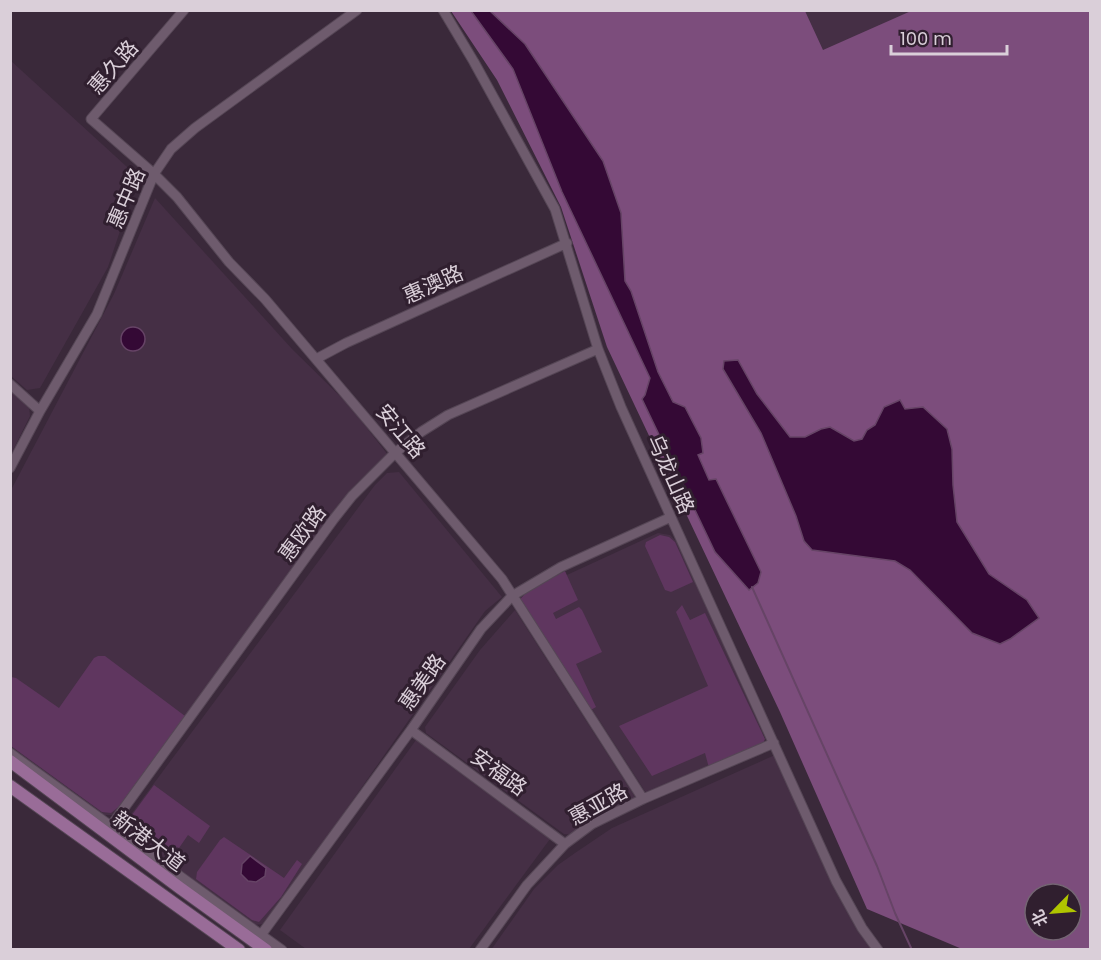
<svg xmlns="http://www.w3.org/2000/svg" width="1101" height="960" font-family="Poppins,'Noto Sans SC',sans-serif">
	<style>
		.built { fill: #452f45 }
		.green { fill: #5f365f }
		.forest { fill: #7c4d7c; fill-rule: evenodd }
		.water { fill: #340935; stroke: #646; stroke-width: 1.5 }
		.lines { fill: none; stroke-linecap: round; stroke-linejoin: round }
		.stream { stroke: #646; stroke-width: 2 }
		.minor-casing { stroke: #554655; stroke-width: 11 }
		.major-casing { stroke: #554655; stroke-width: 14 }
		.minor { stroke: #6e5b6d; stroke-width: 9 }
		.major { stroke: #996c98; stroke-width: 12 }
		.labels { text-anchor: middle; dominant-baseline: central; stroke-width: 6; stroke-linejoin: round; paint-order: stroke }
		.street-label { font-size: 21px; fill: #dacfd9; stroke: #301f2f }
	</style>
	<rect width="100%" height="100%" fill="#3a293a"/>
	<!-- built -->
	<path class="built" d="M800,11H940L823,61Z
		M10,60L138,177L108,267L40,388L27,390L11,376Z
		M155,198L292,349L349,405L388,455L357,483L341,501L118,812L113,815H101L11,749L10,492L114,294Z
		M11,388L29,405L30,416L11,454Z
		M399,472L502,597L485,611L283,900L262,924L255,925L132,838L126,830L129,817L375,485L387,473Z
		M658,533L670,535L677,542L763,733L758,743L646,793L522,600L543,586Z
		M515,610L637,800L574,835L564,834L426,733L425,727L480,650Z
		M416,740L550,839L469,949H306L280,930Z
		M775,755L852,920L873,949L491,950L534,889L558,865L575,853L612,828Z"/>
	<!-- green -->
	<path class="green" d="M660,535L669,537L675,542L693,582L671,592L665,590L645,546L646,542Z
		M565,571L578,600L553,613L556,619L579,607L582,610L602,652L576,664L596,707L589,711L521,606L520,599L530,589Z
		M682,605L690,620L705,613L765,739L763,744L709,768L705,753L652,776L619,726L708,686L676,612Z
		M98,656H105L185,716L121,805L111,813L102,812L11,746V677L16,678L59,708L94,658Z
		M154,785L210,826L199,843L188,835L179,848L177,847L172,854L132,825V815Z
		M224,837L284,878L297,860L302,864L281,897L259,922L252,920L196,879L197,872L220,840Z"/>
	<!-- forest -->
	<path class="forest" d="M451,11H805L823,50L911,11H1090V949H962L867,909L780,712L607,347L561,207L497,80ZM1035,894H1071V930H1035Z"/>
	<!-- water -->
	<path class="water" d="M471,11H490L525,44L603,161L621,213L625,281L631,291L658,372L673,402L685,407L701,438L703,453L698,455L709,480L716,479L761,572L758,583L749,590L715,552L642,399L645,395L650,378L562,192L513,69Z
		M121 339a12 12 0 1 1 24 0a12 12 0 1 1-24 0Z
		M738,360L757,394L790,437H805L821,429L830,427L854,441L862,439L867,430L875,425L884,407L900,400L905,409L923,407L947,429L952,449L953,485L957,522L989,574L1027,600L1039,618L1010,639L1000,644L972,633L910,570L895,561L812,550L804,541L796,516L761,433L723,369L724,361Z
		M250,856L266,868L265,876L256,882L248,881L241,874L242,864Z"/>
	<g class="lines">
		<!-- stream -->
		<path class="stream" d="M752,587L877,866L895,913L912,950"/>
		<!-- minor casing -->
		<g class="minor-casing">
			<path id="minor" d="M184,10L91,119L154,174L177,197L229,262L265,299L502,579L643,799
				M443,10L474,62L555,209L598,349L621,407L836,881L862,928L878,950
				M316,359L346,343L567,243
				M10,384L40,411
				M10,468L40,411L97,314L154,174L171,149L195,128L357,10
				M411,730L565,844
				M10,753L282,950
				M111,826L333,520L352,496L395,453L421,432L448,415L598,349
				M261,935L411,730L481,629L512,596L561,567L671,517
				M480,950L527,885L565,844L592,824L643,799L774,743"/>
		</g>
		<!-- major casing -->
		<g class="major-casing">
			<path id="major" d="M10,761L180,888L266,950
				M10,786L239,950"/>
		</g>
		<!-- minor -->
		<use href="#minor" class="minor"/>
		<!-- major -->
		<use href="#major" class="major"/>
	</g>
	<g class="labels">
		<!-- street labels -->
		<g class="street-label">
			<text transform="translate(113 67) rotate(-49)">惠久路</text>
			<text transform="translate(126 198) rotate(-67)">惠中路</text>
			<text transform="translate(433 284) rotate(-24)">惠澳路</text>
			<text transform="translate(401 431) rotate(50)">安江路</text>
			<text transform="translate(671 474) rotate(66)">乌龙山路</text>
			<text transform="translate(302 533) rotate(-54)">惠欧路</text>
			<text transform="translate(422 682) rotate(-55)">惠美路</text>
			<text transform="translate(499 772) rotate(36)">安福路</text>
			<text transform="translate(598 804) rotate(-29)">惠亚路</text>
			<text transform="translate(149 841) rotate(37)">新港大道</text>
		</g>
	</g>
	<!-- border -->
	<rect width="1101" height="960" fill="none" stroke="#dacfd9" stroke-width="24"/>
	<!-- north arrow -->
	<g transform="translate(1053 912) rotate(245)"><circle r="28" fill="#301f2f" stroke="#746573" stroke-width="1.5"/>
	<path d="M0-4.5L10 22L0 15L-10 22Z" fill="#b0c500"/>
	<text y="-9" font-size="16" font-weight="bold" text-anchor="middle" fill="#dacfd9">北</text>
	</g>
	<!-- scale -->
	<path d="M891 45v9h116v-9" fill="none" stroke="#dacfd9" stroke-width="3"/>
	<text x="900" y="45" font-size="18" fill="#dacfd9" stroke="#301f2f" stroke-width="4.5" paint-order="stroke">100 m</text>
</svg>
